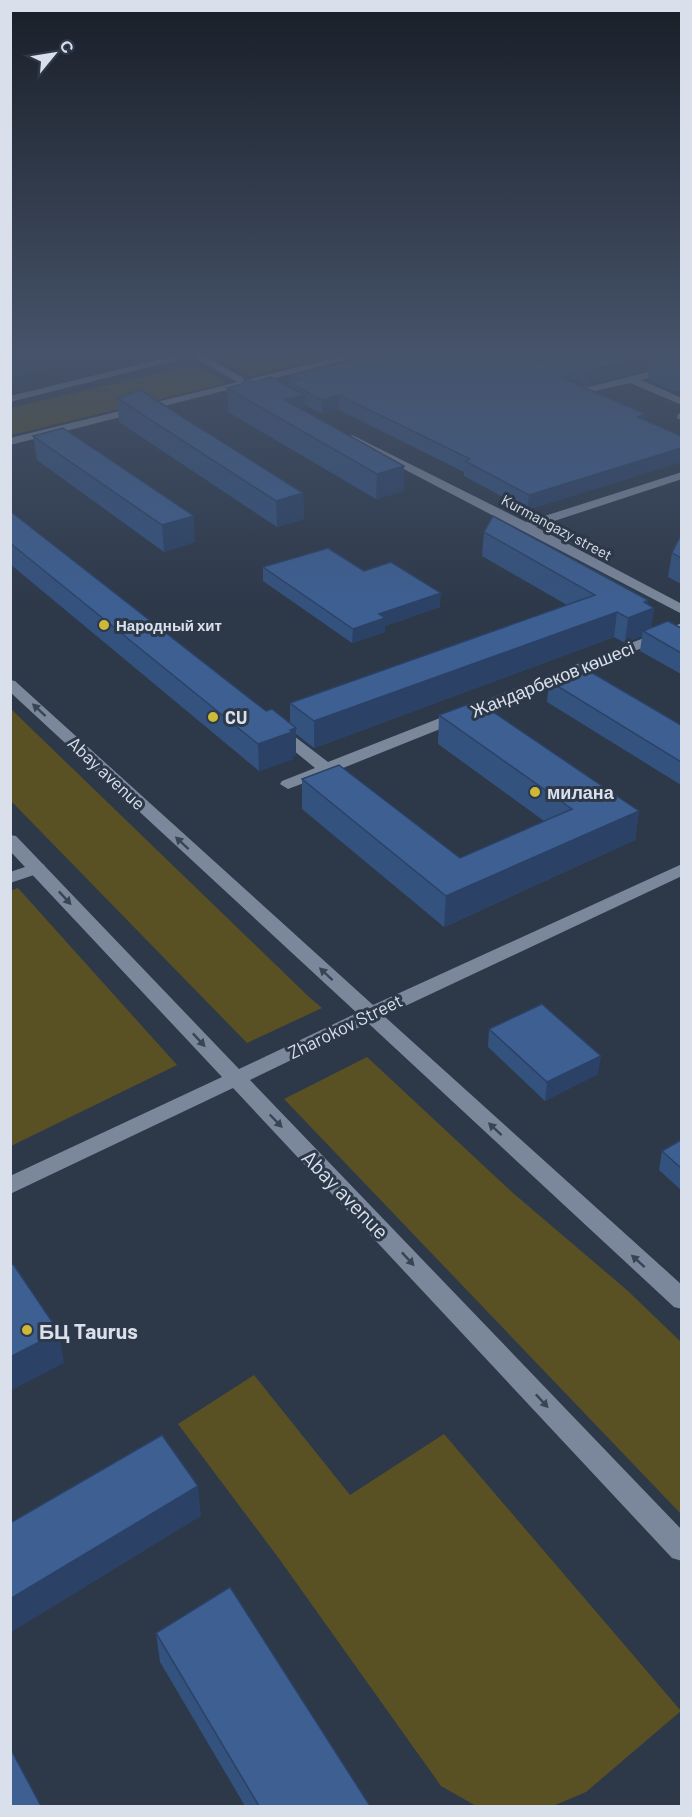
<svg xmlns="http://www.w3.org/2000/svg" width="692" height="1817" font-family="Barlow,sans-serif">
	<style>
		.green { fill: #595124 }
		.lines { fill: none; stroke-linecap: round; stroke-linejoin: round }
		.street { fill: #7b889c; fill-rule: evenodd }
		.secondary { fill: #7b889c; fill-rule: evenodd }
		.wall { fill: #34527e }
		.shaded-wall { fill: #2b4266 }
		.building { fill: #3d5f92; stroke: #2b4266; stroke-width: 1.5 }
		.oneway { fill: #394455 }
		.poi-dot { fill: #ceb838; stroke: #2d3849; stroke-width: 2 }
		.labels { text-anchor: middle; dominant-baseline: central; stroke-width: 6; stroke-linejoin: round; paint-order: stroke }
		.far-street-label { font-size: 15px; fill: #d9e0eb; stroke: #2d3849 }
		.far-poi-label { font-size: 15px; font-weight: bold; fill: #d9e0eb; stroke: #2d3849; text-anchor: start }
		.street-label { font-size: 18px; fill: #d9e0eb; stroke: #2d3849 }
		.poi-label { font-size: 18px; font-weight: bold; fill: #d9e0eb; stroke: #2d3849; text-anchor: start }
		.near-street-label { font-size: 21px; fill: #d9e0eb; stroke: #2d3849 }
		.near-poi-label { font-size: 21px; font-weight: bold; fill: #d9e0eb; stroke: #2d3849; text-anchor: start }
	</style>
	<rect width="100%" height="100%" fill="#2d3849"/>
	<!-- green -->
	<path class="green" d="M222,354H341L253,376L216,356Z
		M184,367H199L222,380L223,384L11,435L10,408Z
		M11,709L308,996L322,1008L247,1043L11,801Z
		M18,888L177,1065L11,1146L10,891Z
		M367,1057L513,1193L628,1291L681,1342V1514L284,1099Z
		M254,1375L350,1495L444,1434L681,1711L586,1792L553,1806H476L441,1786L280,1560L178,1424Z"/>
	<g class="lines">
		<!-- street -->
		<path class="street" d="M188,354H201L268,392L267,394H259Z
			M682,363V369L641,380L682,398V405L630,383L586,393L563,384L568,381L587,387L593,386Z
			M682,413V421L677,418L678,414Z
			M352,435L526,522L682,472V479L536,527L682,604V614L348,440L346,438Z
			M682,623V632L333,772L288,789L280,784L282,781L315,768L271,732L268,729L271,726H281L328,762Z
			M37,863L43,864L46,868L43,872L10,883V872Z"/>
		<!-- secondary -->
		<path class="secondary" d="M182,354H201L10,402V396Z
			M351,354H369L10,445V438Z
			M10,680L15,681L373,1005L682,864V876L384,1016L682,1285V1309L674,1307L368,1023L250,1080L682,1530V1561L672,1558L233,1088L10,1194V1176L222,1077L10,851V835L16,836L239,1069L357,1013L10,692Z"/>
	</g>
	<!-- wall -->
	<path class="wall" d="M681,354V391H674L648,380L649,369L587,385L572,379V382L646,414L645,420L681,436V462L527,510L464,476V472L339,410L322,414L305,405V411L404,491L376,499L228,412L227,388L253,382L288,386V382H291V375L382,355Z
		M117,398L303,493L304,519L277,527L119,422Z
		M33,436L195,542L164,552L37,460Z
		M10,511L266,711L290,724V703L567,605L482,556L484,532L654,608L651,628H681V674L640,651L642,636L625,643L614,637L314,748L296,734V755L293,756V759L259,771L10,564Z
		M681,537V584L668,577L672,553Z
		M263,567L364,571L440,607L385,626V632L352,643L263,581Z
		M549,681L681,725V785L547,702Z
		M439,715L639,811L635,840L444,927L302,809V779L460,858L544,821L438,744Z
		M489,1029L598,1074L545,1101L488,1047Z
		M681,1140V1190L659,1170L662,1151Z
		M156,1633L370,1806H245L160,1662Z"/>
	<!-- shaded-wall -->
	<path class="shaded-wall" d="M23,354H114L10,378V357Z
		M548,355L547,369L536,360L538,357Z
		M651,355L649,369L587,385L588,371Z
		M573,375L571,389L562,378Z
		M305,395V418L285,400Z
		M339,395V410L322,414V400Z
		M646,414L644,429L638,417Z
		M681,448V462L527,510L529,495Z
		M404,466V491L376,499L377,474Z
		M303,493L304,519L277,527L276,501Z
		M194,516L195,542L164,552L162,525Z
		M441,593L440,607L385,626V632L352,643L353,629L379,614Z
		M648,600L647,610L654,608L651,633L643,631L642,636L625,643L628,618L644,602Z
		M617,612L614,637L314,748V721Z
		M296,728V755L293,756V759L259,771L258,744Z
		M639,811L635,840L444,927L446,896Z
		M601,1056L598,1074L545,1101L547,1082Z
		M59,1332L64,1363L10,1391V1357Z
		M198,1486L201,1516L10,1633V1599Z"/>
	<!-- building -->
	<path class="building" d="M10,354H23L10,357Z
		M383,354H655L588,371L548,355L538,357L536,360L573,375L562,378L646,414L638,417L681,436V448L529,495L465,461L470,459L339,395L322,400L288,382L300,379L291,375Z
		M656,354H681V366H677L651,355Z
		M271,377L305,395L285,400L404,466L377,474L227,388L242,384L246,378L253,382Z
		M140,390L303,493L276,501L117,398Z
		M63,428L194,516L162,525L33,436Z
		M10,511L266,711L272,709L296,728L290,730L292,732L258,744L10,543Z
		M493,516L648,600L644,602L654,608L628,618L617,612L314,721L290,703L595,595L484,532Z
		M680,537H681V558L672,553Z
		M328,548L364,571L391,562L441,593L379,614L385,618L353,629L263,567Z
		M668,621L681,628V653L643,631Z
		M584,668L681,725V762L549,681Z
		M477,701L639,811L446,896L302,779L339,765L460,858L572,809L439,715Z
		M542,1004L601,1056L547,1082L489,1029Z
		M681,1140V1168L662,1151Z
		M13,1264L59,1332L10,1357V1265Z
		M162,1435L198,1486L10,1599V1523Z
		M230,1587L370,1806H259L156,1633Z
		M10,1748L41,1806H10Z"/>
	<!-- one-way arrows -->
	<defs><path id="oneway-solid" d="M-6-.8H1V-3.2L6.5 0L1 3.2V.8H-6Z" transform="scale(1.5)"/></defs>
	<g class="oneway">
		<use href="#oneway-solid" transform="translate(39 710) rotate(-137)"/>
		<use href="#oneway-solid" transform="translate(182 843) rotate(-137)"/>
		<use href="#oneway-solid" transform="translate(65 898) rotate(47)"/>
		<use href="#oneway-solid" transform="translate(326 974) rotate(-137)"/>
		<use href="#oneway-solid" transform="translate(199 1040) rotate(47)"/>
		<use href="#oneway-solid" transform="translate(276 1121) rotate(46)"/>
		<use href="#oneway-solid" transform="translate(495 1129) rotate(-137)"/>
		<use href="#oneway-solid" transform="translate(408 1259) rotate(47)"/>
		<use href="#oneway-solid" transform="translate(638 1261) rotate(-138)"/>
		<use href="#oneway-solid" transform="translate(542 1401) rotate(47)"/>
	</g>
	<!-- sky -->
	<linearGradient id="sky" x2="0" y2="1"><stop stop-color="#191f28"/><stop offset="0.58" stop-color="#46536a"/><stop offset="1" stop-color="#46536a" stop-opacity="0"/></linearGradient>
	<rect width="692" height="609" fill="url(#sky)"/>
	<!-- markers -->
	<g class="poi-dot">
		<circle cx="104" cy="625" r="6"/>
		<circle cx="213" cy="717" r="6"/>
		<circle cx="535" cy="792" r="6"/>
		<circle cx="27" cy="1330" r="6"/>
	</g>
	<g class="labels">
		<!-- far-street labels -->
		<g class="far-street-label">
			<text transform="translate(557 527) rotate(28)">Kurmangazy street</text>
		</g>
		<!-- far-poi labels -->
		<g class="far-poi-label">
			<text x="116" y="625">Народный хит</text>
		</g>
		<!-- street labels -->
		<g class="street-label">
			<text transform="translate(552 679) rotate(-22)">Жандарбеков көшесі</text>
			<text transform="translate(107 773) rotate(43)">Abay avenue</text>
			<text transform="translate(345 1026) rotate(-26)">Zharokov Street</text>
		</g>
		<!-- poi labels -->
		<g class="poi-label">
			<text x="225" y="717">CU</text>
			<text x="547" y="792">милана</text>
		</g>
		<!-- near-street labels -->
		<g class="near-street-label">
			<text transform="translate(346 1194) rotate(46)">Abay avenue</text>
		</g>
		<!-- near-poi labels -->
		<g class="near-poi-label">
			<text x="39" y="1330">БЦ Taurus</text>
		</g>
	</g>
	<!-- border -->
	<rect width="692" height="1817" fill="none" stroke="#d9e0eb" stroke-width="24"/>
	<!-- north arrow -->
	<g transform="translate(54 54) rotate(60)" stroke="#2d3849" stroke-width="4.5" paint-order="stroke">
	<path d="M0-4.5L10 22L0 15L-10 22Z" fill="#d9e0eb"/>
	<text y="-9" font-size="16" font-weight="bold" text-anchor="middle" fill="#d9e0eb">С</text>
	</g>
</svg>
